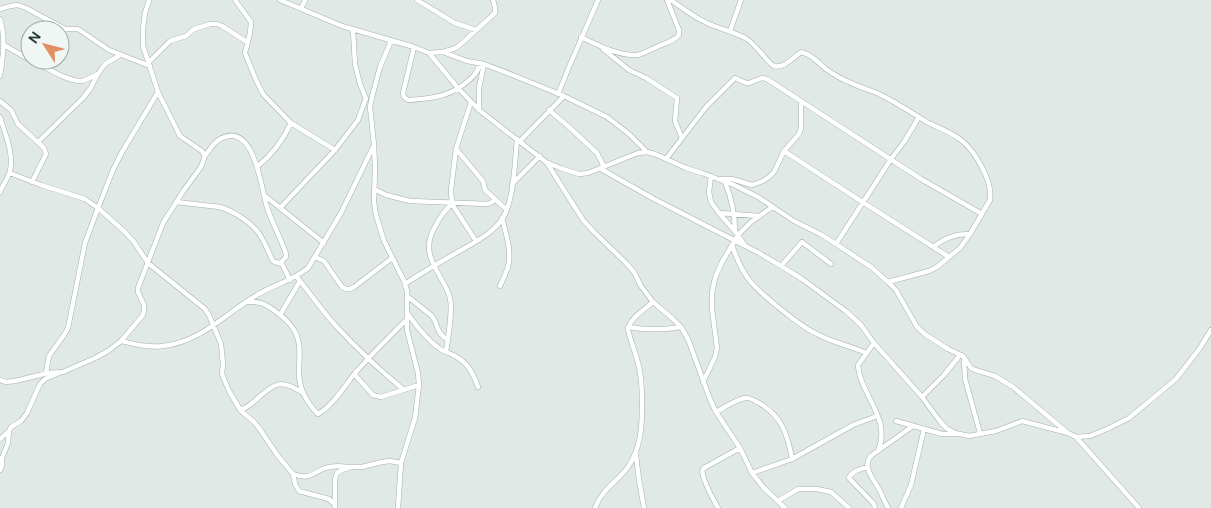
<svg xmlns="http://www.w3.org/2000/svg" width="1211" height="508" font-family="'DM Sans',sans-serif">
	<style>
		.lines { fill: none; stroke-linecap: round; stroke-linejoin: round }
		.minor-casing { stroke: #a3b0ad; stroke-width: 5.5 }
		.minor { stroke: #fff; stroke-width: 4.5 }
	</style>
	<rect width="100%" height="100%" fill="#e0e9e6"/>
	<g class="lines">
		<!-- minor casing -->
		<g class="minor-casing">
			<path id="minor" d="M235,0L251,22L250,33L245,53L256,80L263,94L291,123L335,150
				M280,0L342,26L414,47L429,53L458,88L479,110L546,162L560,168L579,174L588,173L638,153L647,152L655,154L686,168L702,173L734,185L758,197L794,221L822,235L836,244L871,267L888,282L896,290L917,327L926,335L948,349L963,356L971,368L975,370L995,376L1013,387L1068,433
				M417,0L455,23L476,30
				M671,0C683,9 694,17 707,23C720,29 734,32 747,39C756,45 769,64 774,66C783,69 794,57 801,52C812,54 818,63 826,69C833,74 841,79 849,82C859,87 871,90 881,95C897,103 912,113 927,122C938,128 951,132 961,140C975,151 993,181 990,200L970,234L960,248L937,267L929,271L888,282
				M0,9L10,6L18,5L26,8L65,29H78L109,50L150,66
				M301,9L305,0
				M0,19C6,38 3,57 0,76
				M353,30L355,64L360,84L366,99
				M730,31L741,0
				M60,35L65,29
				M581,37C597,45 619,56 637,55C644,54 652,49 659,46C666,43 674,41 679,35V30L667,0
				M391,41L380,67L372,97L370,107L374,145L375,168L374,202L376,215L384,241L404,281L407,291V330L418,373L419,385L415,418L401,463L398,508
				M4,45L30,60
				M414,47L403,93L404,97L408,100C428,99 447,97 463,85C472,78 477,74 480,64
				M603,49L629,70L646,78L677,98L675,121L682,138
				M443,52L467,61L484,64L515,76L564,96L607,117L629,134L647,152
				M429,53L443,52L456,48L462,43L495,13V7L493,0
				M149,62L170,41L186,36L194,29L210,24H217L222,26L247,42
				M37,63C49,69 69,82 82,81C87,80 92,77 97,74
				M558,94L569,67L598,0
				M0,101L11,110L18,124L44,148L46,154L32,182
				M471,102L456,149L451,190L452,204L476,241
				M479,110V88L484,64
				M549,110L568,126L597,153L604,167
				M0,117C5,134 14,153 10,171C8,178 3,185 0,192
				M520,141L564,96
				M38,142L83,98L90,89L98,74L105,64L120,55
				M456,149L483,181L485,190L507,210
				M784,151L864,203L949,257
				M205,156C209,150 214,142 220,139C255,120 261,189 267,207C272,223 281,238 286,254V257L280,263
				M666,159L706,107L735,78L746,83H749L762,78L767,79L921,179L982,214
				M547,163L583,220L594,232L626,263L634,272L641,286L653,302L672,318L681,327L688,339L710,399L716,412L740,448L752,473L764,488L785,508
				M258,166C273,154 283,140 291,123
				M601,169L654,199L759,253L781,266L802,279L847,312L861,325L874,343L922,397L939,420L946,428L955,433L969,436L996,431L1022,421L1068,433L1076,437L1090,436L1107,429L1129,418L1176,379L1200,348L1211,330
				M10,173L41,185L85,199L98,208L125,232L134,242L148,263L205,309L209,315L221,344L223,364L222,374L229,391L241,411L253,421L259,428L278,456L293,474L295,484L299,491L329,499L335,505
				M711,176L709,192L711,202L719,213L738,235L745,246
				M721,179H732L752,185L763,181L769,177L774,172L784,151L799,134L801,128V101
				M725,182C731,197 735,215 735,231
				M512,184L540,156
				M374,189L386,195L410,201L488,204L496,200
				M264,195L324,243
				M176,202L220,207C233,211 249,221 258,232C264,240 268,251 273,261L275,262L282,264L290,280
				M280,208L335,150L358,120L366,98
				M719,213L759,216
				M836,244L891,159L904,142L919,117
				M732,245C744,281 755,288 783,311C795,320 805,329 819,335C834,343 851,346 866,353
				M933,247C945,238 955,234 970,234
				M315,257L324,261L342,287C347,290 349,290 354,287L392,258
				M781,266L802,242L831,264
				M296,276C310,293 322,311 337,327C358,350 381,371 404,390
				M405,284C420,274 435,265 451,256C469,245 491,236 503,218C514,199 515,161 517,139
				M500,286C503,280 506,273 508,267C512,251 506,234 502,218
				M407,296L432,316C440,327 434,331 448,340
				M246,302C259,301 264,303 275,311C282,316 290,323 294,330C302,343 299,358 299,372C299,389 307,403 318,414C332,406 345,386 355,373C372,354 389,337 407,319
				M408,314C417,327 427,340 440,349C445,352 450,353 455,356C468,363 473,373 478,387
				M280,315L300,281
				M628,327C646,330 663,330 681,327
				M121,341C135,344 149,348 163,346C201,342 226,313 257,295C273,285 292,281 308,268L341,213L373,147
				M874,343L858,365C860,395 892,418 878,451
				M446,352C448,337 453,312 450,298C448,289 442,281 438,273C428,256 425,243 436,225C440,217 445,210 452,204
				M964,360L965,379L980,433
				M46,373L49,356L64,335L68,328L85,243L98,208L113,170L122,152L158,92
				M355,375L373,395L381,397L419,385
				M0,380L6,382L15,381L48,373L63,372L95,358L108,351L121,341L143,315L144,310V305L138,292V288L163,223L184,190L201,167L205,156L202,151L180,136L158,92L143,46V29L145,13L149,0
				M703,382L715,357L717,348L712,309V293L715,278L722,262L738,235L751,222L772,207
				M922,397L944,375L960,355
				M240,410C247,408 252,403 257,399C275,382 282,379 303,393
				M716,412C725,407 735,400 745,398C750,397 755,401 759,403C781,415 788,435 792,459
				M896,421L942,434H958
				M1076,437L1139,508
				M0,439L9,431
				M636,455L639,480L644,508
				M868,467C860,469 852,471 849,478L874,504L875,508
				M0,470L2,466V458L8,443L9,431L11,427L21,421L27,413L40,384L45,379L59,373
				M752,473L792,459L853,425L877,416
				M293,474C309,480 311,474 325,468C332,466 340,466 347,467
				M778,501L798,489H817L831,492L849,508
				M335,508V479L337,473L342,470L351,467H362L382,462L390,461L401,463
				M595,508C601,490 618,481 628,467C641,448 642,427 642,405C642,391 642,376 638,363C635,352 631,341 628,330C629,319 645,309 653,302
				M718,508C712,497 704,484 702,471L704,468L740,448
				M888,508C885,502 882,495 879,489C873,479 861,465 872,455L913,426
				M901,508L911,485L924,429"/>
		</g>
		<!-- minor -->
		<use href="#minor" class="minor"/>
	</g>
	<!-- north arrow -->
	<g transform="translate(45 45) rotate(306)"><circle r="24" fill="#f0f6f4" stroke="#9eaaa7"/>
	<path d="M0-4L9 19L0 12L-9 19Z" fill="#e48f63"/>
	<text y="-8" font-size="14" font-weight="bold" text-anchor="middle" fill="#223834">N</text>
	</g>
</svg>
